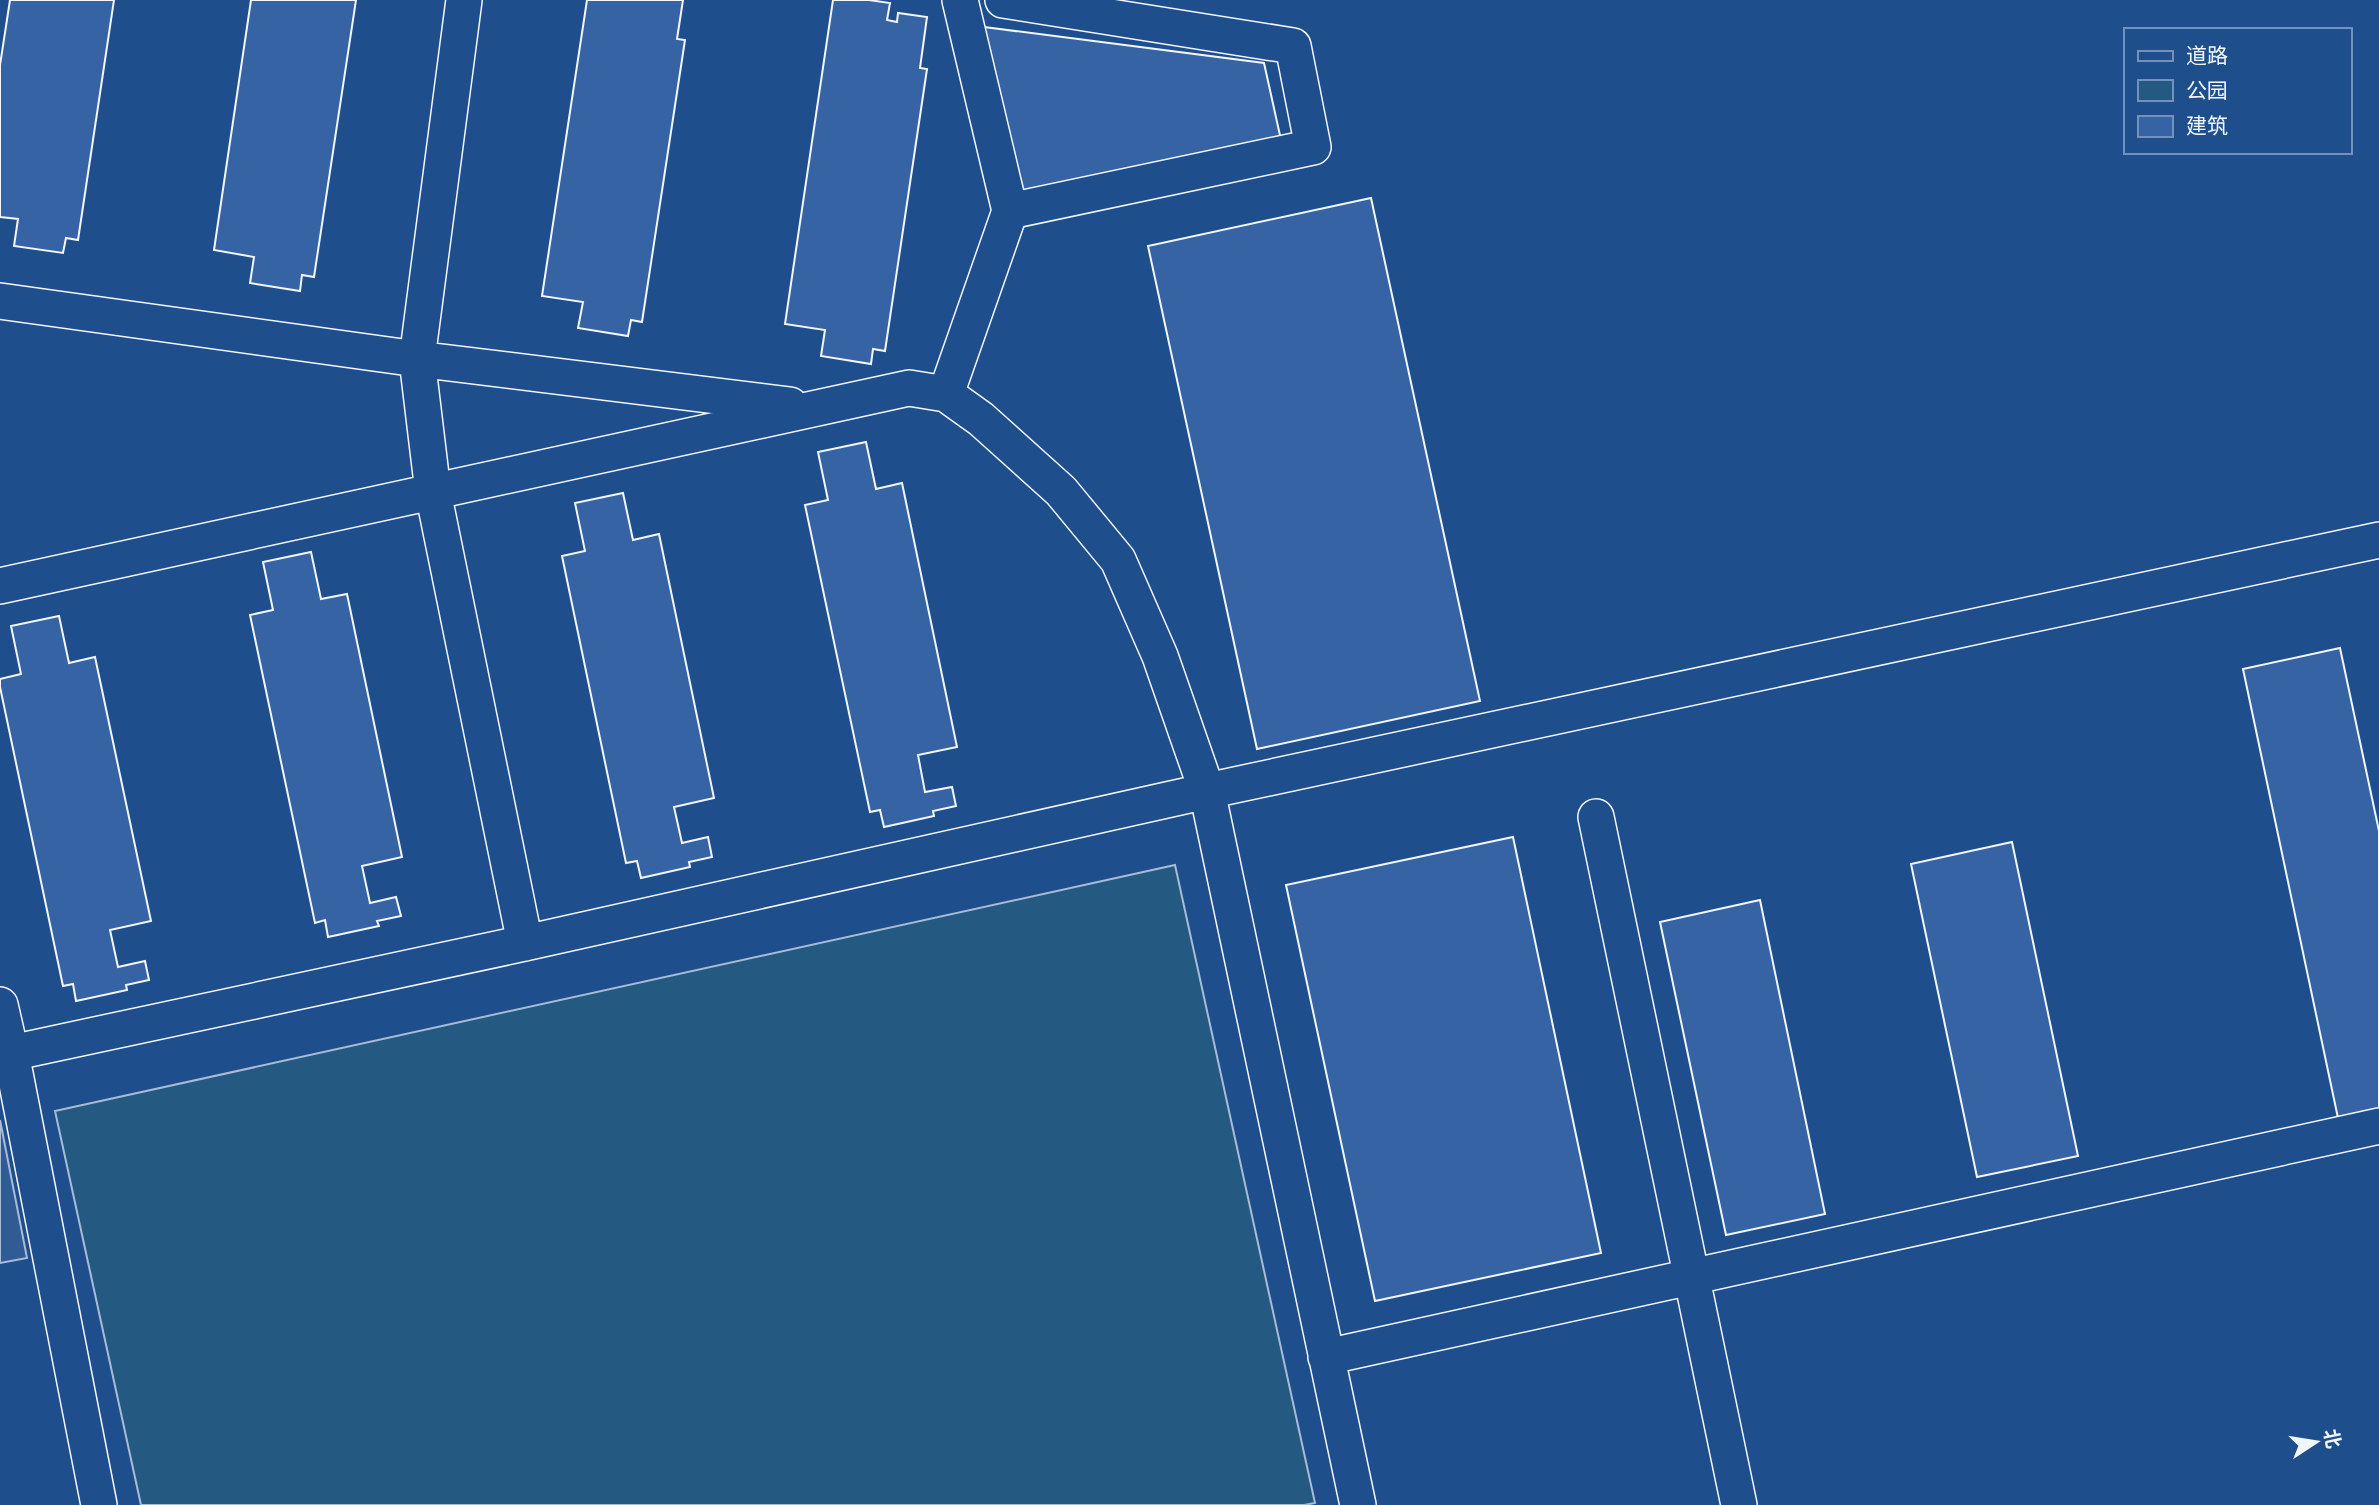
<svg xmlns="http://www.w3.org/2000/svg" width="2379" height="1505" font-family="'Crimson Pro','Noto Sans SC',serif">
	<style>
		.green { fill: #245a82; stroke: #a8bbd7; stroke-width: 2 }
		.parking { fill: #305b95; stroke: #a8bbd7; stroke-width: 2 }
		.building { fill: #3563a3; stroke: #f2f6ff; stroke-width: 2 }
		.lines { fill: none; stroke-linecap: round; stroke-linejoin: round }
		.minor-casing { stroke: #f2f6ff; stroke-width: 38 }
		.minor { stroke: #1f4e8c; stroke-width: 35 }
	</style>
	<rect width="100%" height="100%" fill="#1f4e8c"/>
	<!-- green -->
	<path class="green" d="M1175,865L1315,1503L1304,1505H141L55,1111Z"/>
	<!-- parking -->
	<path class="parking" d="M0,1120L27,1258L0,1263Z"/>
	<!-- building -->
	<path class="building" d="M10,0H114L78,240L66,238L63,253L14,246L18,219L0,217V65Z
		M251,0H356L314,277L302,275L300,291L250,283L254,257L214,250Z
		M587,0H683L677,39L685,40L642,322L631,320L628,336L578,328L583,302L542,296Z
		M833,0H869L890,3L887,20L897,22L898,13L927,17L920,68L927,69L885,351L873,349L871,364L821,356L825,330L785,324Z
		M984,27L1264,63L1281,140L1020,195Z
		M1371,198L1480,701L1257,749L1148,246Z
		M866,442L876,489L902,483L957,747L918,755L925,792L952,787L956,806L933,811L934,816L884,827L880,810L870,812L805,505L828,500L818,452Z
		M623,493L633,540L659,534L714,798L674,807L682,843L708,837L712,857L689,862L690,867L641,878L637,861L626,863L562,556L585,551L575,503Z
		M311,552L321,599L347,594L402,857L362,866L370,903L396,897L401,916L377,921L379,926L328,937L325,920L315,923L250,615L273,610L263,562Z
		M59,616L69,663L95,657L151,921L110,930L118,967L145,961L149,980L126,985L127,990L76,1001L73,984L63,986L0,687V679L21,674L11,626Z
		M2340,648L2379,831V1110L2338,1118L2243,669Z
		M1513,837L1601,1253L1375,1301L1286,885Z
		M2012,842L2078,1156L1977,1177L1911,864Z
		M1760,900L1825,1214L1726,1235L1660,922Z"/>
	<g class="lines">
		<!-- minor casing -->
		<g class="minor-casing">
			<path id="minor" d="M464,0L417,359L433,492L525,943
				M960,0L1010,211L1313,147L1293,46L1003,0
				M0,301L417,359L790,405
				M946,394L1010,211
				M0,586L909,388L946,394L981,419L1061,491L1118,560L1160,656L1207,791L1358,1505
				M1596,817L1739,1505
				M0,1005L11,1053L0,1055
				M1326,1357L2379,1126
				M99,1505L11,1053L525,943L1207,791L2379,540"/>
		</g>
		<!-- minor -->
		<use href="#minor" class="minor"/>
	</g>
	<!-- legend -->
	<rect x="2124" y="28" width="228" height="126" fill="#1f4e8c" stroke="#7391ba" stroke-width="2"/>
	<rect x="2138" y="51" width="35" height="10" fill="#1f4e8c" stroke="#7391ba" stroke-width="2"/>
	<text x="2186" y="63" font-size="21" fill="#f2f6ff">道路</text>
	<rect x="2138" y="80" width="35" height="21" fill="#245a82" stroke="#7391ba" stroke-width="2"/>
	<text x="2186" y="98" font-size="21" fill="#f2f6ff">公园</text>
	<rect x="2138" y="116" width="35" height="21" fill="#3563a3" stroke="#7391ba" stroke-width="2"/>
	<text x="2186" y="133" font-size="21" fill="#f2f6ff">建筑</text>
	<!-- north arrow -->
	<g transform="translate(2316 1442) rotate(78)" stroke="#1f4e8c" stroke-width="5" paint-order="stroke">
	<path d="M0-5L12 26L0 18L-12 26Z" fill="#f2f6ff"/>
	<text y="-10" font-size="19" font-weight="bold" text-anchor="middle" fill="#f2f6ff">北</text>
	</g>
</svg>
